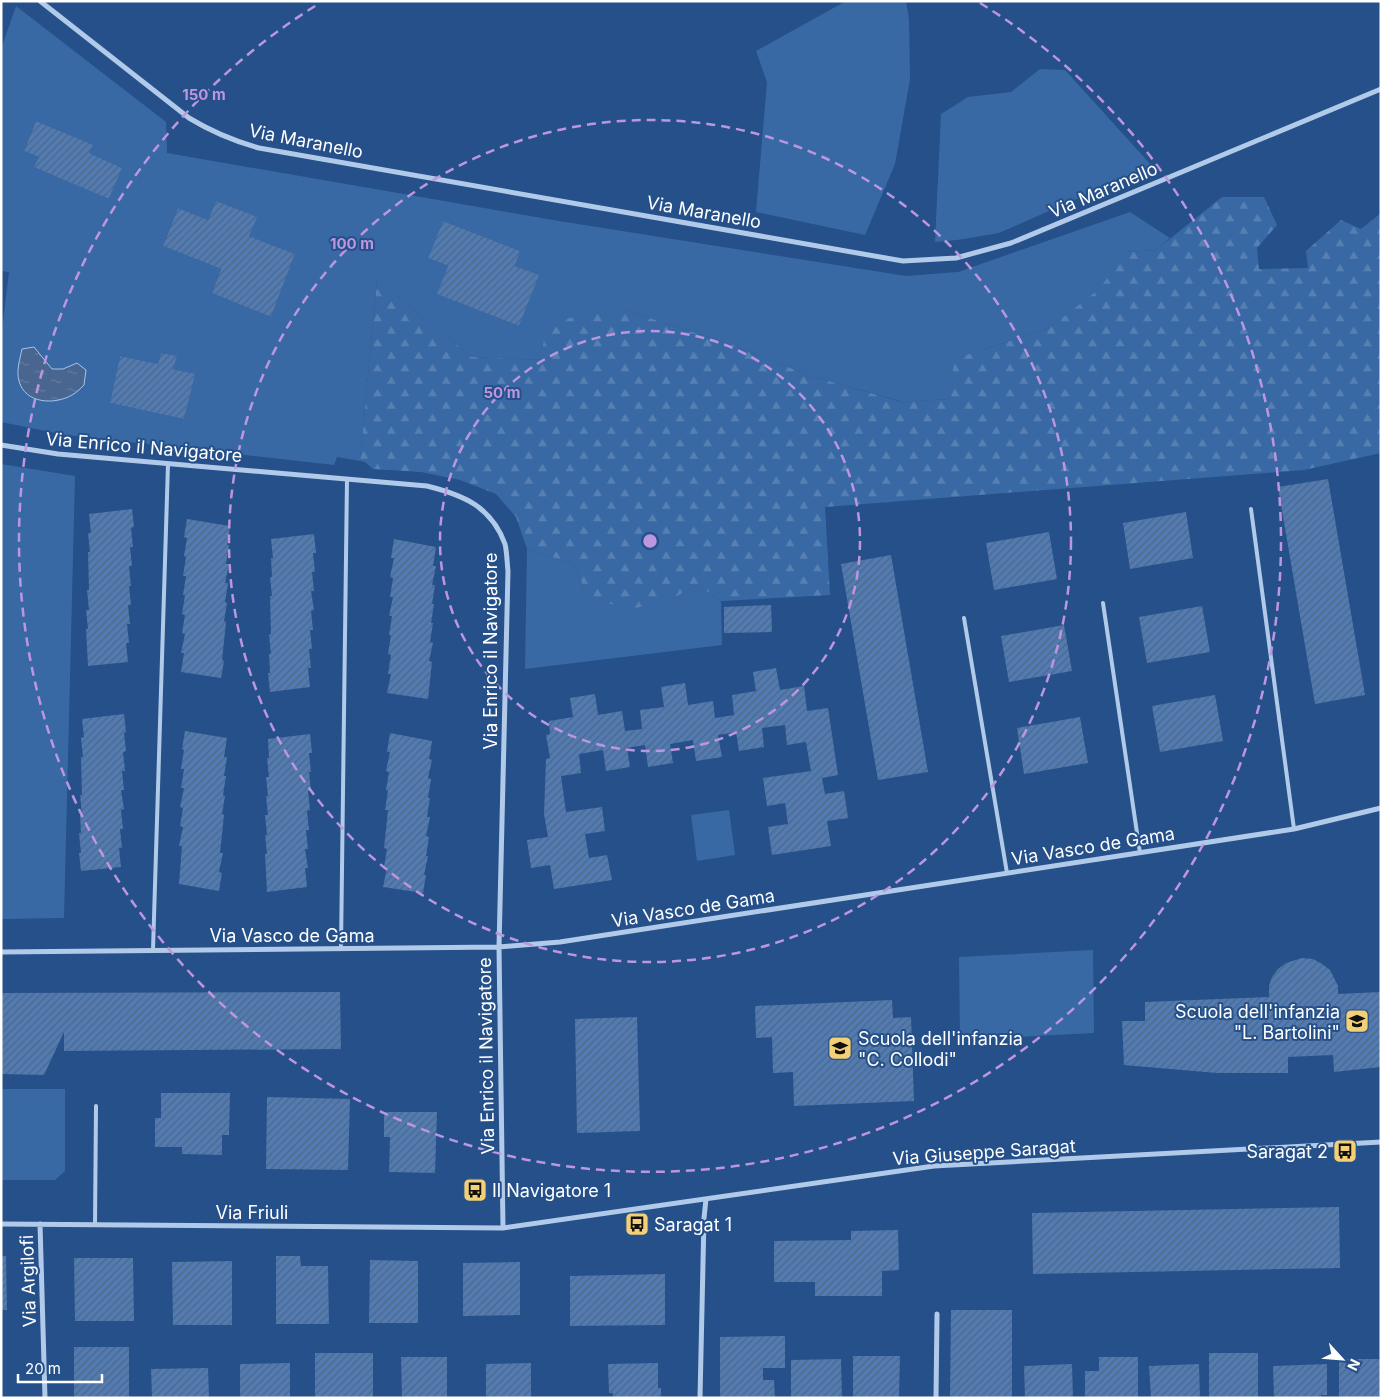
<svg xmlns="http://www.w3.org/2000/svg" width="1382" height="1399" font-family="Inter,sans-serif">
	<style>
		.green { fill: #3969a5; fill-rule: evenodd }
		.forest { fill: url(#forest-firs) }
		.water { fill: url(#water-ripples); stroke: #a5c5ea }
		.building { fill: url(#building-hatch) }
		.lines { fill: none; stroke-linecap: round; stroke-linejoin: round }
		.service { stroke: #b1cae9; stroke-width: 4 }
		.minor { stroke: #b1cae9; stroke-width: 5 }
		.ring { fill: none; stroke: #bd96df; stroke-width: 2.5; stroke-dasharray: 9 6 }
		.labels { text-anchor: middle; dominant-baseline: central; stroke-width: 4; stroke-linejoin: round; paint-order: stroke }
		.street-label { font-size: 18px; fill: #fff; stroke: #255089 }
		.poi-label { font-size: 18px; fill: #fff; stroke: #255089; text-anchor: start }
		.centre { fill: #bd96df; stroke: #255089; stroke-width: 2.5 }
		.ring-label { font-size: 15px; text-anchor: middle; font-weight: bold; fill: #bd96df; stroke: #255089; stroke-width: 4; stroke-linejoin: round; paint-order: stroke }
	</style>
	<defs>
		<pattern id="forest-firs" width="22" height="20" patternUnits="userSpaceOnUse" patternTransform="scale(1.25)"><rect width="22" height="20" fill="#3969a5"/><path d="M5 1l3.5 6h-7zM16 11l3.5 6h-7z" fill="#5780b2"/></pattern>
		<pattern id="water-ripples" width="26" height="14" patternUnits="userSpaceOnUse" patternTransform="scale(1.25)"><rect width="26" height="14" fill="#48668f"/><path d="M2 4q2-2 4 0t4 0M15 11q2-2 4 0t4 0" fill="none" stroke="#637da0"/></pattern>
		<pattern id="building-hatch" width="6" height="6" patternUnits="userSpaceOnUse" patternTransform="scale(1.25)"><rect width="6" height="6" fill="#517bb2"/><path d="M-1 1l2-2M0 6l6-6M5 7l2-2" fill="none" stroke="#4f6684"/></pattern>
	</defs>
	<rect width="100%" height="100%" fill="#255089"/>
	<!-- green -->
	<path class="green" d="M846,1H906L909,19L910,79L895,164L865,235L756,212L767,82L756,51Z
		M16,6L166,122L167,153L559,221L906,276L958,272L1130,212L1170,238L1156,250L1128,252L1099,290L1049,328L984,349L951,399L903,402L808,375L733,345L625,310L542,360L472,357L377,280L360,461L337,457L334,465L66,435L1,422V337L9,272L1,271V49ZM36,121L92,145L89,153L122,168L109,199L35,167L39,157L24,151ZM216,201L256,217L249,236L295,254L271,317L212,293L221,269L163,246L178,208L208,220ZM443,221L520,251L515,266L538,275L519,326L438,294L448,266L428,258ZM161,353L176,356L173,369L194,374L184,419L110,403L120,356L158,364ZM40,354L52,369H63L77,363L28,396Z
		M1040,69L1065,70L1152,166L999,233L957,240L935,242L941,114L968,97L1011,92Z
		M1,464L75,476L64,918L1,919Z
		M527,549L574,564L588,598L668,601L698,585L721,601L722,645L525,669Z
		M729,810L735,855L697,861L691,815Z
		M1093,950L1094,1033L960,1040L959,957Z
		M1,1089H65V1171L55,1180H1Z"/>
	<!-- forest -->
	<path class="forest" d="M1222,197H1264L1277,225L1257,248L1259,269L1308,268L1306,251L1341,220L1361,229L1381,213V453L1304,470L825,507L830,595L721,601L698,585L668,601L630,609L588,598L574,564L527,549L516,517L496,494L460,480L421,472L373,469L365,462L360,461L377,280L472,357L541,360L545,332L569,318L625,310L733,345L808,375L902,402L951,399L954,359L1049,328L1098,290L1128,252L1156,250Z"/>
	<!-- water -->
	<path class="water" d="M34,347L52,369H63L77,363L86,370L84,385C80,389 76,393 72,395C55,405 25,404 19,381C16,371 20,359 22,349Z"/>
	<!-- building -->
	<path class="building" d="M36,121L93,145L89,153L122,168L109,199L34,167L39,157L24,151Z
		M216,201L257,217L249,236L295,254L271,317L212,293L221,269L163,246L178,208L208,220Z
		M443,221L520,251L515,266L539,275L519,326L437,294L448,266L428,258Z
		M161,353L177,356L173,369L195,374L184,419L110,403L120,356L158,364Z
		M1328,479L1365,695L1315,704L1278,487Z
		M132,509L134,527L131,528L133,547H130L132,566H129L131,586H129L131,605H128L130,624H127L129,643H126L128,662L88,666L86,629H88L86,610H89L87,590H89L88,552H90L88,533H91L89,514Z
		M1186,512L1193,558L1130,569L1123,523Z
		M187,519L230,526L227,545H229L226,564H229L225,583H228L225,602L227,603L224,621L226,622L222,660L224,661L221,678L181,672L184,653H181L185,634L182,633L185,615L182,614L185,595H183L186,576H183L186,557L184,556L187,538L184,537Z
		M1049,532L1057,579L994,590L986,543Z
		M314,534L316,553H313L315,572H312L314,591H311L314,610L311,611L313,630H310L312,649H309L311,668H308L310,687L270,692L268,673H270L269,654H271L269,635L271,634L270,596H272L270,577H272L271,558H273L271,539Z
		M394,539L436,547L433,566H436L432,585H435L432,604H434L431,623H433L430,642L433,643L429,661L432,662L428,699L387,693L391,674H388L391,655L388,654L391,635H389L392,616H389L393,597H390L393,578L390,577L394,558H391Z
		M891,555L928,772L878,780L841,564Z
		M771,605L772,632L724,633V607Z
		M1202,606L1210,652L1147,663L1139,617Z
		M1064,625L1072,671L1009,682L1001,636Z
		M776,668L780,690L804,686L807,711L828,708L838,775L822,778L825,794L844,791L848,818L827,821L831,846L772,855L768,827L788,824L785,803L767,806L763,778L811,771L806,742L787,745L785,725L762,728L764,747L739,751L736,732L718,735L722,757L696,761L693,740L670,744L673,763L648,767L645,745L627,748L630,767L606,771L603,750L579,754L581,773L561,776L566,812L602,807L605,831L585,834L589,858L607,855L612,880L554,889L550,865L531,868L527,840L548,837L544,814L546,759L550,758L546,735L550,734L549,721L573,717L570,698L595,694L598,715L622,711L625,731L642,729L640,710L664,707L661,687L685,683L688,705L713,701L715,718L734,715L732,695L756,691L753,672Z
		M1215,695L1223,741L1160,752L1152,706Z
		M124,714L126,732L124,733L126,751L123,752L125,771H122L124,790H121L124,809L121,810L123,829H120L122,848H119L121,867L81,871L79,853H81L79,833H81L80,814H82L80,795H82L81,757H83L81,738L84,737L82,719Z
		M1080,717L1088,763L1024,774L1017,728Z
		M185,731L227,738L224,757H227L224,776H226L223,795L225,796L222,814L224,815L220,853H223L219,872L222,873L219,891L179,884L182,846H179L183,827L180,826L183,808L180,807L184,788H181L184,769H181L184,750L182,749Z
		M390,733L432,741L429,759L432,760L428,778L431,779L428,798H430L427,817H430L426,836L429,837L426,856H428L424,875H426L423,893L383,887L387,868L384,867L387,849L384,848L388,810H385L388,791L386,790L389,772L386,771L390,752H387Z
		M310,734L312,753H309L311,772H309L311,791H308L310,810L307,811L309,830H306L308,849H305L308,868H305L307,887L267,892L265,854H267L265,835H267L265,815H268L266,796H268L266,777H269L267,758H269L268,739Z
		M1302,958L1313,959L1322,964L1330,970L1338,986V994L1381,992V1067L1334,1072L1333,1055L1288,1057V1073H1217L1124,1065L1122,1021H1145V1002L1269,997V986L1272,977L1278,969L1286,963Z
		M340,992L341,1049L64,1051V1032L44,1075L1,1074V993Z
		M892,1000L893,1018L911,1017L914,1101L794,1106L793,1072L773,1073L772,1037L756,1038L755,1006Z
		M637,1017L640,1131L577,1133L575,1019Z
		M161,1093H230L229,1135H222V1155L182,1154V1147H155V1118H161Z
		M267,1097L350,1099L348,1170L266,1169Z
		M384,1112H437L435,1173L389,1172L390,1137H384Z
		M1339,1207L1340,1268L1033,1274L1032,1213Z
		M898,1230L899,1270L882,1271V1296H815V1282H774V1241L851,1240V1231Z
		M1,1256H6L7,1310H1Z
		M276,1256H300L301,1266H328L329,1324H276Z
		M74,1258H133L134,1321H75Z
		M370,1260L418,1261V1323H369Z
		M232,1261V1325H173L172,1262Z
		M520,1262V1315L463,1316V1263Z
		M665,1274V1325L570,1326V1276Z
		M951,1310H1012V1398H950Z
		M785,1336V1368H763V1380H774L775,1398H720V1337Z
		M74,1347H129V1398H74Z
		M315,1353H373V1398H315Z
		M1209,1353H1258V1398H1209Z
		M853,1356H900L899,1398H853Z
		M401,1357H447V1398H402Z
		M1099,1357H1138V1398H1085V1371H1099Z
		M841,1359L842,1398H791V1360Z
		M1339,1359H1381V1398H1339Z
		M290,1363V1398H240V1364Z
		M531,1363V1398H486V1364Z
		M658,1363V1388H661V1398H613V1393H609L608,1364Z
		M1072,1364L1073,1398H1025L1024,1366Z
		M1199,1364L1200,1398H1151L1149,1366Z
		M1327,1364V1395H1321V1398H1274L1273,1366Z
		M208,1368L209,1398H152L151,1369Z"/>
	<g class="lines">
		<!-- service -->
		<path class="service" d="M1251,509L1294,829
			M1103,603L1140,853
			M964,618L1007,873
			M341,948L347,479
			M153,950L168,464
			M95,1225L96,1106"/>
		<!-- minor -->
		<path class="minor" d="M40,1L189,118C212,132 234,141 259,148L903,261L956,258L1011,243L1381,89
			M1,445L58,454L427,486C463,495 491,506 505,544C507,552 507,563 508,571L499,947L503,1228
			M1,952L499,947L560,942L1294,829L1381,808
			M1,1224L503,1228L934,1166L1381,1142
			M40,1224L45,1398
			M700,1398L704,1218L706,1199
			M936,1398L937,1314"/>
	</g>
	<!-- distance rings -->
	<g class="ring">
		<circle cx="650" cy="541" r="210"/>
		<circle cx="650" cy="541" r="421"/>
		<path d="M980 3A631 631 0 1 1 320 3"/>
	</g>
	<!-- icons -->
	<defs>
		<g id="school-square" transform="scale(1.25)"><rect x="-9" y="-9" width="18" height="18" rx="4" fill="#f3d075" stroke="#255089"/><path d="M0-5L7-2L0 1L-7-2ZM-4 1L0 2.5L4 1V4Q0 6-4 4Z" fill="#111"/></g>
		<g id="bus-square" transform="scale(1.25)"><rect x="-9" y="-9" width="18" height="18" rx="4" fill="#f3d075" stroke="#255089"/><path d="M-5-6H5V4H4V6H2V4H-2V6H-4V4H-5ZM-3.5-4V0h7V-4ZM-3.5 1.2v1.5H-2V1.2ZM2 1.2v1.5H3.5V1.2Z" fill="#111"/></g>
	</defs>
	<g fill-rule="evenodd">
		<use href="#school-square" x="1357" y="1021"/>
		<use href="#school-square" x="840" y="1048"/>
		<use href="#bus-square" x="1345" y="1151"/>
		<use href="#bus-square" x="475" y="1190"/>
		<use href="#bus-square" x="637" y="1224"/>
	</g>
	<g class="labels">
		<!-- street labels -->
		<g class="street-label">
			<text transform="translate(306 141) rotate(11)">Via Maranello</text>
			<text transform="translate(1103 190) rotate(-23)">Via Maranello</text>
			<text transform="translate(704 212) rotate(10)">Via Maranello</text>
			<text transform="translate(144 447) rotate(5)">Via Enrico il Navigatore</text>
			<text transform="translate(490 651) rotate(-90)">Via Enrico il Navigatore</text>
			<text transform="translate(1093 846) rotate(-9)">Via Vasco de Gama</text>
			<text transform="translate(693 908) rotate(-9)">Via Vasco de Gama</text>
			<text x="292" y="935">Via Vasco de Gama</text>
			<text transform="translate(486 1056) rotate(-91)">Via Enrico il Navigatore</text>
			<text transform="translate(984 1152) rotate(-4)">Via Giuseppe Saragat</text>
			<text x="252" y="1212">Via Friuli</text>
			<text transform="translate(28 1281) rotate(-92)">Via Argilofi</text>
		</g>
		<!-- poi labels -->
		<g class="poi-label">
			<text x="1340" y="1011" text-anchor="end">Scuola dell'infanzia<tspan x="1340" dy="21">"L. Bartolini"</tspan></text>
			<text x="858" y="1038">Scuola dell'infanzia<tspan x="858" dy="21">"C. Collodi"</tspan></text>
			<text x="1328" y="1151" text-anchor="end">Saragat 2</text>
			<text x="492" y="1190">Il Navigatore 1</text>
			<text x="654" y="1224">Saragat 1</text>
		</g>
	</g>
	<circle cx="650" cy="541" r="8" class="centre"/>
	<g class="ring-label">
		<text x="204" y="100">150 m</text>
		<text x="352" y="249">100 m</text>
		<text x="502" y="398">50 m</text>
	</g>
	<!-- border -->
	<rect width="1382" height="1399" fill="none" stroke="#ffffff" stroke-width="5"/>
	<!-- north arrow -->
	<g transform="translate(1342 1359) rotate(116)" stroke="#255089" stroke-width="4" paint-order="stroke">
	<path d="M0-4L9 19L0 12L-9 19Z" fill="#ffffff"/>
	<text y="-8" font-size="14" font-weight="bold" text-anchor="middle" fill="#ffffff">N</text>
	</g>
	<!-- scale -->
	<path d="M18 1374v8h84v-8" fill="none" stroke="#ffffff" stroke-width="2.5"/>
	<text x="25" y="1374" font-size="15" fill="#ffffff" stroke="#255089" stroke-width="4" paint-order="stroke">20 m</text>
</svg>
